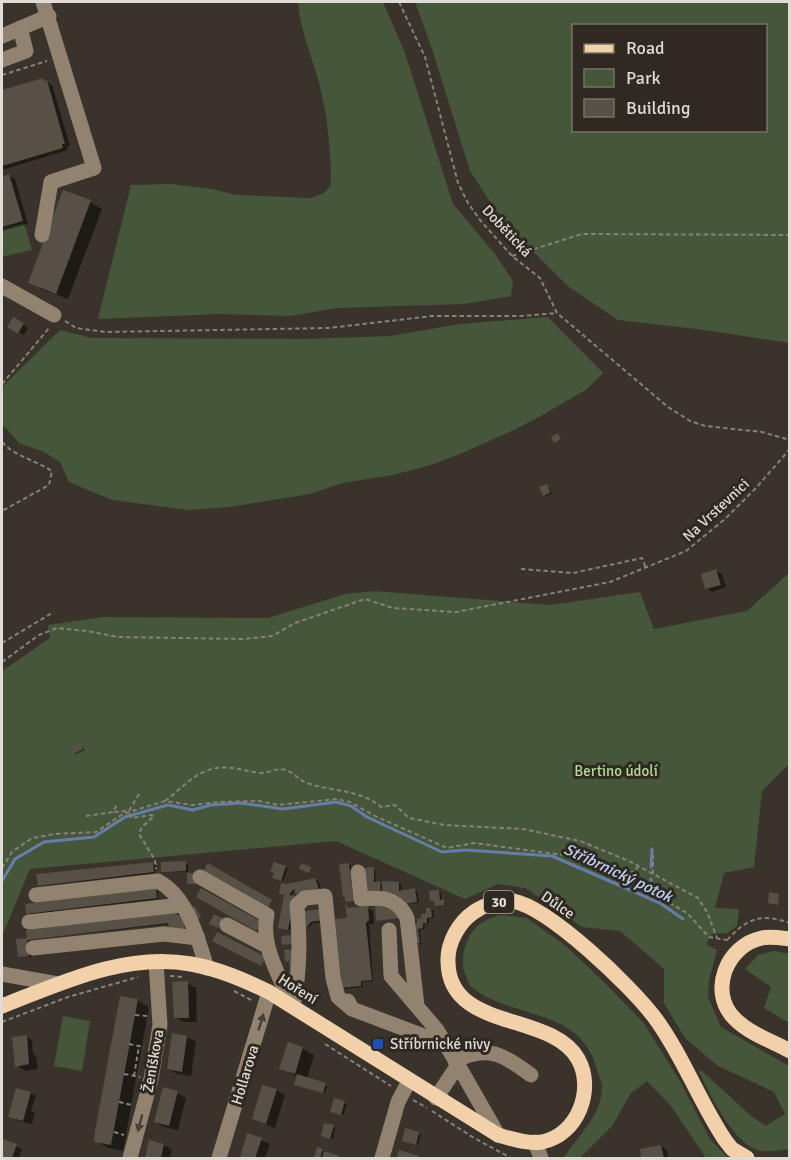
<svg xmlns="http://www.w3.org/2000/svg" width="791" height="1160" font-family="Signika,sans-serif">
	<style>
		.green { fill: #46563a; fill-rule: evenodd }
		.shadow { fill: #0007 }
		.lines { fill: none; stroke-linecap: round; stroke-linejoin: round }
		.stream { stroke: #667da9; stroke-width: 3 }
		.building { fill: #565047 }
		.path { stroke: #86817a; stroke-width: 2; stroke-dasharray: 4.5 3; stroke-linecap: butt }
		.minor { stroke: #928270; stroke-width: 15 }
		.major { stroke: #f1d0aa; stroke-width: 15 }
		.oneway { fill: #483f35 }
		.transit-dot { fill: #1a4fb4; stroke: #2f2921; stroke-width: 2 }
		.labels { text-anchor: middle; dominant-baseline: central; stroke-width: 6; stroke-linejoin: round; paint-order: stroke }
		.shield { fill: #2f2921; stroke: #aaa6a0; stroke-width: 1.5 }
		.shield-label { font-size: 14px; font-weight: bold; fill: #dfdcd6 }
		.street-label { font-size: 15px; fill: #dfdcd6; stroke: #2f2921 }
		.park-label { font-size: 15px; fill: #b3dc95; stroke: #2f2921 }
		.poi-label { font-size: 15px; fill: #dfdcd6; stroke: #2f2921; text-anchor: start }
		.water-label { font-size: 16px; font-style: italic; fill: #bed3fd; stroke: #2f2921 }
	</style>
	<rect width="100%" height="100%" fill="#39332b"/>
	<!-- green -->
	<path class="green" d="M298,2H383L405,53L453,204L495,254L513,281L511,296L464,304L337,308L291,316L220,314L98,319L131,185L171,184L212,189L236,195L311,198L324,193L331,185C331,151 328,117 319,83C312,56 300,30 298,2Z
		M415,2H789V343L705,330L618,320L569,287L504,223L470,171L432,49ZM574,26H766V130H574Z
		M24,223L32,250L2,257V229Z
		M548,317L603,373L587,389L539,417L516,429L467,451L434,464L393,475L342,483L310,494L229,507L188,510L112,500L69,482L60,462L44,452L19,443L2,424V387L60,330L91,338L306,339L390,336L460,324Z
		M789,573V764L762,791L754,867L724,873L715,908L739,909L737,926L727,933L712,934L706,944L717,950L709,980L708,997L721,1027L789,1066V1149C781,1150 770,1152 761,1151C734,1146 710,1094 699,1072L701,1070L751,1116L766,1126L785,1114L774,1092L718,1066L685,1038L664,1003V969L620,931L582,927L525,888L498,884L465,899L336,841L30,869L2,936V671L50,638L48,625L103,617L268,618L345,594L374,591L550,605L640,592L654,629L747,611Z
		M500,915L527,918L566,946L602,980L643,1022L680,1081L710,1139L728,1158H706L671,1106L647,1081L631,1093L612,1126L581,1157L564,1158C577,1136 602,1116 602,1087C602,1081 597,1072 596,1066C578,1008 514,1019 474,989C469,986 467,979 465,974C459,957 467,931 483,922C488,919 494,917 500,915Z
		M774,951L789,954V1023L764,1008L771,987L745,969L758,955Z
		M63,1016L90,1021L82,1071L54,1066Z"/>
	<!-- shadow -->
	<path class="shadow" d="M43,80L52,85L70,146L67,147L68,150L2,170V92Z
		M9,176L15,179L28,224L2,231V178Z
		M90,202L102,209L68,299L41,289L29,282Z
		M14,319L28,328L24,335L9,327Z
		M547,486L552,494L546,496L544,495Z
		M716,571L722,574L726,587L712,592L707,588Z
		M80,744L85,750L76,754L74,753Z
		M185,863L188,864V872L162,871Z
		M152,864L155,865V873L42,886L39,885Z
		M349,864L351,866L357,902L347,901Z
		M285,867L288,868L283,881L276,879Z
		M373,868L375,870L376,883L384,885L399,883L401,884V892L414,889L417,891L419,903L409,904L401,898L397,897L394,893L385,894L376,886L369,896Z
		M315,879L319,882L321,890L299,894L296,891L290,896L296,899L290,930L282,928L287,885Z
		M155,890L158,891V899L54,911V914L33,917L27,913Z
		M439,891L441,893L442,901L446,902V905L438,906L436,901L432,900Z
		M368,908L373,911L374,924H369L373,981L362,982L363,987L344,989L342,987Z
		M431,909L433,910L434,918H429V923L424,924L425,929H420L421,944H418L416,943L414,926L419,925Z
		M174,911L183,918L187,930L176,929L170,926V924L29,939L31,957L19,956L27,939L29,941L28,931Z
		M306,912L324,920L319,921V923H313L309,928Z
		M187,983L196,988L197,1022H184L175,1017Z
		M137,1000L149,1007L123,1151L108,1148L96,1141Z
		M26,1036L32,1040L33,1054L36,1056L38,1069L26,1071L17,1066Z
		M187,1037L196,1042L191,1076L177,1074L169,1069Z
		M302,1048L314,1055L307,1079L327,1086L325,1093L298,1085V1077L281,1068Z
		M276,1090L285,1095L275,1128L253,1119Z
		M30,1093L36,1096L31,1111L35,1113L32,1124L19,1121L10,1116Z
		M177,1093L186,1098L178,1130L164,1127L156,1122Z
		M344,1103L347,1104L343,1115L334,1112Z
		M333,1127L335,1128L333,1139L325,1137Z
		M406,1130L421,1135L418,1145L406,1141Z
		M248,1135L270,1144L265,1158H241Z
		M4,1141L22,1149L19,1158H2Z
		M150,1142L164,1145L172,1150L170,1158H146Z
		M661,1146L667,1150L668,1158H643L641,1151Z
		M318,1149L322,1150L341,1158H316Z"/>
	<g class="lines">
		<!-- stream -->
		<path class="stream" d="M651,867L652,849
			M2,881L15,859L44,842L94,837L125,817L168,805L193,810L211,805L241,803L283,809L336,802L351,806L367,817L442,852L465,850L552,856L660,903L683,919
			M651,889V879"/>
	</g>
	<!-- building -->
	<path class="building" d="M43,78L44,81L47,80L65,144H62L63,148L2,166V90Z
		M9,174L23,221L2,227V177Z
		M63,190L91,200L56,294L28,283Z
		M13,317L24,323L18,334L7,327Z
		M558,433L561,439L554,443L551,437Z
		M547,484L550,493L543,496L539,487Z
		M716,569L721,585L705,589L701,574Z
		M80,743L83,749L73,754L69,748Z
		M186,861V871L161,872V862Z
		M153,862L154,872L38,886L36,874Z
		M274,862L286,866L281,881L272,878L274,873L270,872Z
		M208,863L272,900L267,909L202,873Z
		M301,863L311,867L309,873L299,869Z
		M349,863L353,896H355V901L345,902V897H343L339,864Z
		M374,867V882L380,881L381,891L366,895L363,868Z
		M187,873H197V884H187Z
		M315,878L319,889L295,894L294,889L289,895L295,896L288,930L278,928L284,895L279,894L281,883L287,884Z
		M382,881L399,882V891L415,888L417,902L405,904V900L400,901V897H393V893L382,894Z
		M156,888L157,898L26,914L25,904Z
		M201,888L262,922L256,931L196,897Z
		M439,890L440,900L444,899L445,905L435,906L434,901H430L429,891Z
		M769,892L779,894L778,905L768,903Z
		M345,903L348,908L368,906L369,921H367L366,924L372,980L361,981V986L341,988L334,919L347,918Z
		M383,904V907L391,906L400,918L376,921L375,905Z
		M195,906L201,917L193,922L187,910Z
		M426,908H431L432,917L427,918V923H423V928L418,929L420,943L414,944L412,924H417V919L422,918L421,914L426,913Z
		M322,909L323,920L311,922L306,927L304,911Z
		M177,911V915H180L184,922L185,930L172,929V927H169L168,923L27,940L26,930Z
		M214,914L224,919L218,928L209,924Z
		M217,932L266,957L261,966L212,941Z
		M292,935L293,944L282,945L281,936Z
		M27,938L29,956L18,957L16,939Z
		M293,949L296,970L290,971L289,961H285L284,950Z
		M188,981L189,1018H174L172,982Z
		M120,996L138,999L111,1145L94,1142L95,1131Z
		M172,1033L187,1036L182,1072L167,1069Z
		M27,1035L29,1064L15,1067L12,1037Z
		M288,1042L303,1047L295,1074L279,1069Z
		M297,1074L326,1083L323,1093L294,1085Z
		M262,1085L277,1089L266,1124L252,1119Z
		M163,1087L178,1091L169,1126L154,1122Z
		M16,1088L31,1092L23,1121L8,1117Z
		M334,1098L345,1101L341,1115L330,1112Z
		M324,1123L334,1125L330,1139L321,1136Z
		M405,1128L419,1132L416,1145L402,1141Z
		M247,1133L262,1138L255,1158H240Z
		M3,1139L17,1144L12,1158H2Z
		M149,1140L164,1144L161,1158H145Z
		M661,1145L664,1158H641L640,1149Z
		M317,1147L323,1149L320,1158H314Z
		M399,1150L419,1156L418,1158H397Z
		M324,1151L339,1156V1158H322Z"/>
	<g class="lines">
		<!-- path -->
		<path class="path" d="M399,2L425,57L458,183L468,203L480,220L512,256L540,278L557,313L668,407L690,421L705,426L762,432L790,440
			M2,75L47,61
			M512,256L582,234L790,235
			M65,321L76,328L105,332L329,328L432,316H521L557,313
			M2,384L50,327
			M2,442C14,456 35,460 52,471L49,485L2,511
			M521,569L573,573L642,558L646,568
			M2,643L52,613
			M2,662L39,635L57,628L87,631L118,637L244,639L272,636L295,623L365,599L393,608L456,612L610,582L686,551L725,519L755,489L790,449
			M139,794L129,811L131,818L151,815L154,816L142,827L139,834L155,860L156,869
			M165,801C179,791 190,777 206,771C225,763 242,771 261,773C270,773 279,766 288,771C295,774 299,780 307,783C332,792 360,789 381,807L395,805L409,818L444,825L523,829L580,841L629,861L698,898L707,912L717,938
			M114,812L126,811
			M86,816L113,812L117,804
			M2,868L12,852L32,838L55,834L96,832L123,814L165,801L192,805L220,802L259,801L278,805L337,799L350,802L375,816L447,848L474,843L571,856L642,887L687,913L709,937L727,940L730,942
			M653,874V851
			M624,879L638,867
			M727,940C748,918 760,913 790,923
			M170,976L183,977
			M234,991L253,1001
			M135,1015L147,1016
			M2,1022L68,997L138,977
			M129,1044L144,1047
			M325,1044L391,1086
			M124,1074L140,1077
			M134,1076L139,1046
			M413,1100L427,1108
			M119,1102L132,1105
			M432,1111L474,1138L511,1158
			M114,1132L124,1135"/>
		<!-- minor -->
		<path class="minor" d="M2,36L49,16
			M2,60L26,51L20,28
			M42,235L51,182L94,168L43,2
			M2,286L54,315
			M358,872L361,899C381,897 397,897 407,918L417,1006
			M200,877L267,915C260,946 281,979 293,1007C300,970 300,942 297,905L305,898L325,896L333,978L338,997L352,1009
			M36,895L158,881C188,897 197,937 207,968
			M29,922L181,905
			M227,925L267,946
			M389,930L391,976L437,1030L458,1065L436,1098
			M33,948L164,934L198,938
			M2,974L58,984
			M348,1001L352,1009L445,1044
			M455,1061C488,1044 503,1055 531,1075
			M458,1065L498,1135
			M535,1142L541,1158
			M130,1158L151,1079L160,1025L156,962
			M219,1158L269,992
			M382,1158L398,1102L409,1081"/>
		<!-- major -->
		<path class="major" d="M790,939C781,938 771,936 762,938C727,945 708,991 734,1018C748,1033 772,1041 790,1051
			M2,1006C61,983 126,952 191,964C219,969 244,980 269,992L498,1135C512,1139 527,1144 542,1142C578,1135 595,1089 578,1059C551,1011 449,1032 448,962C447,943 459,922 474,912C484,905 501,899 513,901C550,908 632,987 655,1018C683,1056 699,1101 725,1140L732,1149L747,1158"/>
	</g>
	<!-- one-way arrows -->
	<defs><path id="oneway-solid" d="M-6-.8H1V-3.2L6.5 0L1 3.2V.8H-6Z" transform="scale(1.5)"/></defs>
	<g class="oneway">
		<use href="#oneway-solid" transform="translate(261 1022) rotate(-73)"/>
		<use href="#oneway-solid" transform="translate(140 1123) rotate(105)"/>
	</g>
	<!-- markers -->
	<rect class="transit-dot" x="372" y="1038" width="12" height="12" rx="3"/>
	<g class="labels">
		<!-- shield labels -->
		<rect class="shield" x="484" y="891" width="30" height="22" rx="4.5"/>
		<g class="shield-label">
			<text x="499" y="902">30</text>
		</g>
		<!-- street labels -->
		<g class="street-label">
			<text transform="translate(507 231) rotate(47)">Dobětická</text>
			<text transform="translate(716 510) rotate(-43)">Na Vrstevnici</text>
			<text transform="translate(558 905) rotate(35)">Důlce</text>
			<text transform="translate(298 989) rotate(32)">Hoření</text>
			<text transform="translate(153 1061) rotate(-80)">Ženíškova</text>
			<text transform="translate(245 1075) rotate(-73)">Hollarova</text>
		</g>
		<!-- park labels -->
		<g class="park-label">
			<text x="616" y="771">Bertino údolí</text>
		</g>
		<!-- poi labels -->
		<g class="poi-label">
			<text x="390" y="1044">Stříbrnické nivy</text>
		</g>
		<!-- water labels -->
		<g class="water-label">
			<text transform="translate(618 873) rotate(25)">Stříbrnický potok</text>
		</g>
	</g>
	<!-- border -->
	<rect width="791" height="1160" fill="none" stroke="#dfdcd6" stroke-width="6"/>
	<!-- legend -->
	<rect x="572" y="24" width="195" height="108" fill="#2f2921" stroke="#757169" stroke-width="1.5"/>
	<rect x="584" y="44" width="30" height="9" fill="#f1d0aa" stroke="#757169" stroke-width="1.5"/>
	<text x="626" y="54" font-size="18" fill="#dfdcd6">Road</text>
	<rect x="584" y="69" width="30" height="18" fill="#46563a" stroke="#757169" stroke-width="1.5"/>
	<text x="626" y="84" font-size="18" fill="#dfdcd6">Park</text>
	<rect x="584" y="99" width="30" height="18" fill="#565047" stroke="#757169" stroke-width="1.5"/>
	<text x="626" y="114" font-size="18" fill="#dfdcd6">Building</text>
</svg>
